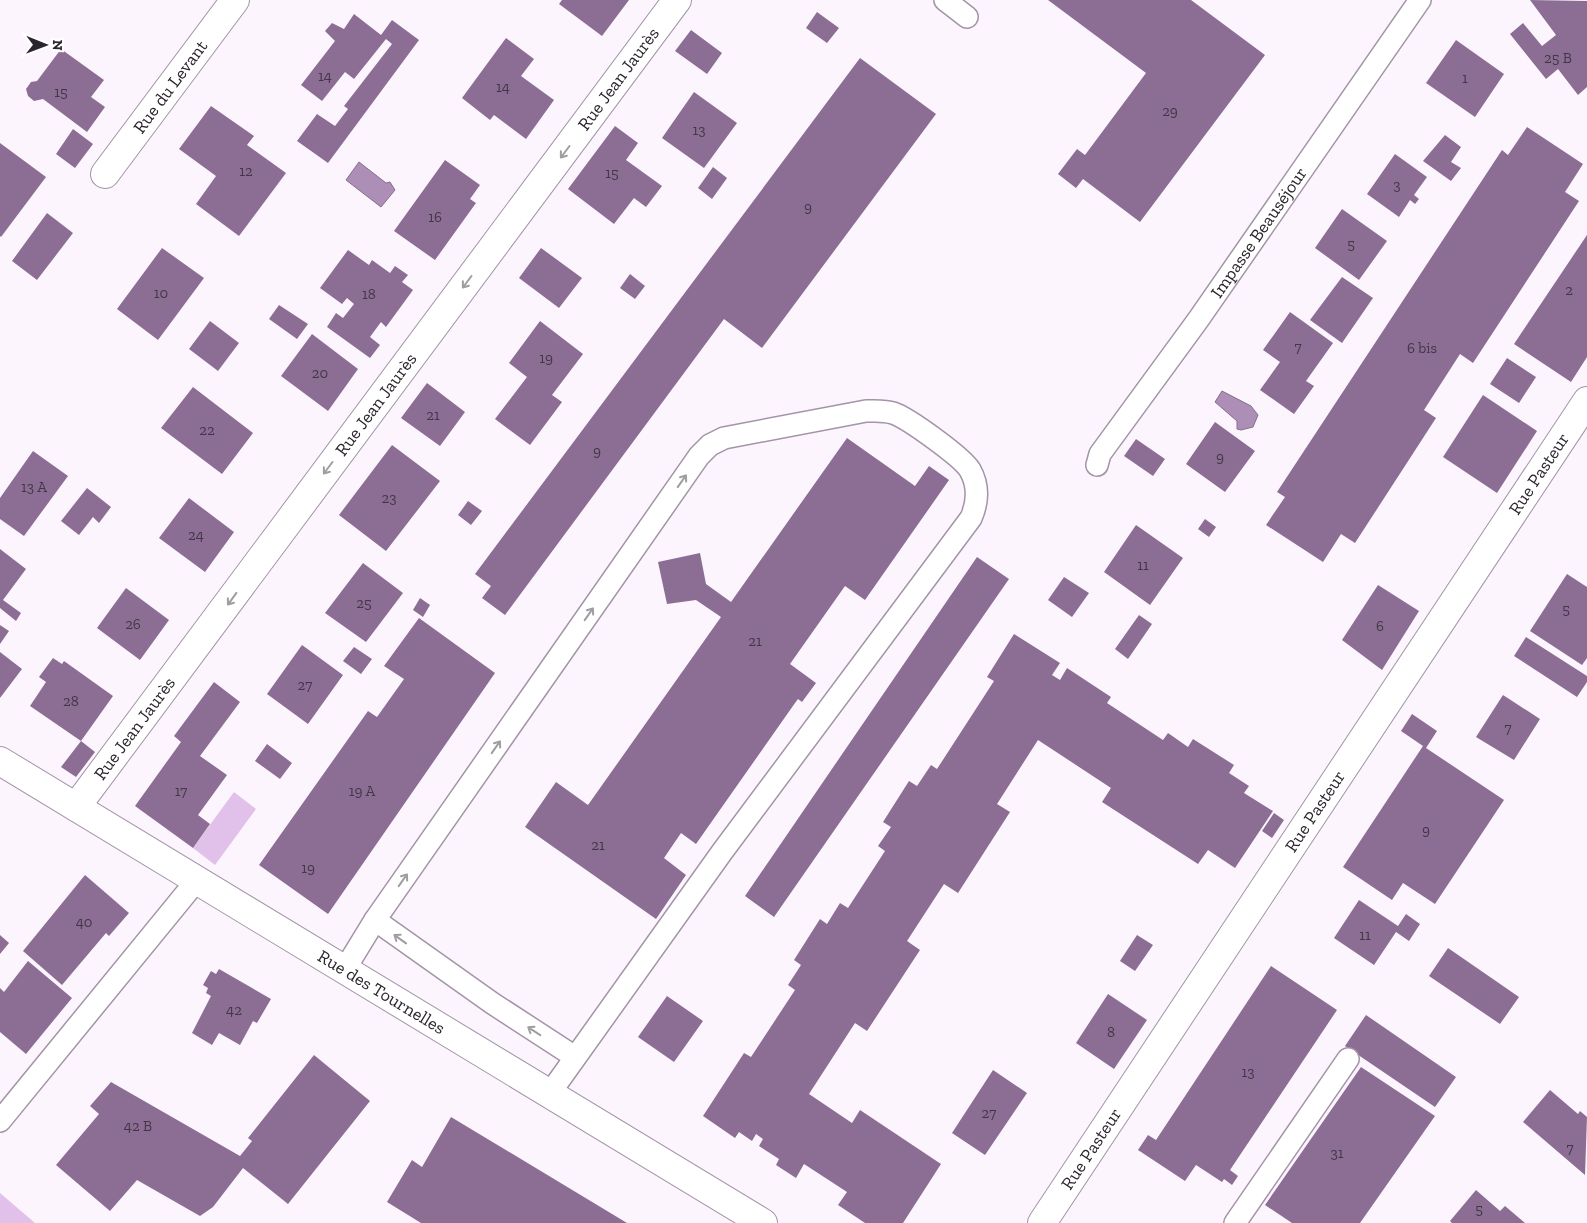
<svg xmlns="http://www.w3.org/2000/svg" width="1587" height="1223" font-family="'Zilla Slab',serif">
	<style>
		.green { fill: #e1c1ea }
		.water { fill: #ad8eb6; stroke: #866e8d }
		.building { fill: #8c6e95 }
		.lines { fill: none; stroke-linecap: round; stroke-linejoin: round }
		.lane-casing { stroke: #a394a7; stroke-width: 24 }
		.street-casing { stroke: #a394a7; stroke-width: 30 }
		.lane { stroke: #fff; stroke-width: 21 }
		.street { stroke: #fff; stroke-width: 28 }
		.oneway { stroke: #a09da0 }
		.labels { text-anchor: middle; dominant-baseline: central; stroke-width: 4; stroke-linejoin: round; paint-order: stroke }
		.number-label { font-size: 15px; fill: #433747 }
		.street-label { font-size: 18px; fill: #2b252d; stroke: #fff }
	</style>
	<rect width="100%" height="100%" fill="#fcf5fe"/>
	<!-- green -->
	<path class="green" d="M234,792L256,809L215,865L193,848Z
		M0,1193L35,1223H0Z"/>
	<!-- water -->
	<path class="water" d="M359,162L386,183L390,182L395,190L381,207L346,180Z
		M1222,391L1251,406L1258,415L1253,427L1241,430L1237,429V421L1215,402Z"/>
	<!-- building -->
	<path class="building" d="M562,0H629L602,36L559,4Z
		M1048,0H1191L1265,55L1140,222L1083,179L1076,188L1058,174L1077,149L1085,155L1146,73Z
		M1530,0L1587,1V87L1578,95L1558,69L1546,79L1510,34L1523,23L1542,46L1556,35Z
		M817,12L839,28L827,43L806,28Z
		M354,14L381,35L392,20L419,40L328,163L297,141L317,114L335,126L348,109L344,106L392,44L386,39L354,79L345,72L322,101L301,85L335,41L325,31L332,23L344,29Z
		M691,30L722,53L707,74L675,51Z
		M506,38L534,59L521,76L554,100L526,139L494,115L490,120L462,98Z
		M1456,40L1504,74L1475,117L1426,83Z
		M61,49L104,80L91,97L105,107L87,132L43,99L34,101L28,96L26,89L31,82L37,81Z
		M860,58L936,114L762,348L724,319L505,615L482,598L491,586L475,574Z
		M694,92L737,123L704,168L662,138Z
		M211,106L254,136L247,145L286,173L239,236L196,204L216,176L179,149Z
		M615,126L638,143L626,160L662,186L646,207L634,198L614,224L568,189Z
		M1527,127L1583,164L1565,192L1579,201L1473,363L1460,354L1424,410L1436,418L1355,543L1341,534L1323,562L1266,525L1285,497L1277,492L1502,150L1508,155Z
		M73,129L93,144L75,168L56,154Z
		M1445,135L1461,147L1451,162L1461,168L1451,181L1423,161Z
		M0,143L46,177L1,237L0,236Z
		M1395,154L1427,177L1414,195L1419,199L1415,204L1410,200L1399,217L1367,194Z
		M445,160L480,185L470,199L476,203L435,260L394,231Z
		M713,167L727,178L712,199L698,188Z
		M1342,209L1387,241L1359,280L1315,248Z
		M47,213L73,233L37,280L12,261Z
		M1587,235V357L1571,382L1514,344Z
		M162,248L204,278L158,340L117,309Z
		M541,248L582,278L559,308L519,278Z
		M348,250L369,265L372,260L390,273L395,266L408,275L402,282L413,290L386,327L381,322L370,337L380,345L370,358L327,327L336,313L343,318L354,304L347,298L342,304L320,288Z
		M630,274L645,286L635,299L620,288Z
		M1342,277L1373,298L1342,343L1310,320Z
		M279,305L308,324L297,339L269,319Z
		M1290,312L1333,343L1306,381L1314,386L1294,414L1260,390L1280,362L1263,350Z
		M210,321L239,343L218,371L189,349Z
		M540,321L583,354L552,395L562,402L530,445L495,419L527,377L509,363Z
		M312,334L358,369L328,411L281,376Z
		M1507,358L1536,377L1519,403L1490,384Z
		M427,383L465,412L440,446L401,418Z
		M193,387L253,433L222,474L161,428Z
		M1483,395L1537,431L1497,493L1443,457Z
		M1215,422L1255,451L1225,492L1186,464Z
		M847,438L915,486L929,466L949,480L865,600L845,586L790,664L816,683L802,702L798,699L795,703L696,844L681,833L664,858L686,875L656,919L525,827L556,782L588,805L721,617L696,600L667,604L658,562L700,553L706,584L731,602Z
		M1136,439L1165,459L1153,476L1124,456Z
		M392,445L440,481L386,551L339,515Z
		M33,451L68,476L24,536L0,519V498Z
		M87,488L111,507L99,523L93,517L79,535L61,521Z
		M189,498L234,532L205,572L159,538Z
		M468,501L482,511L471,525L458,515Z
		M1205,519L1216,527L1209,537L1198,529Z
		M1136,525L1183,558L1150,605L1104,572Z
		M0,549L26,569L3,600L21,613L16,621L0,608Z
		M977,557L1009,579L774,917L745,896Z
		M363,563L403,593L366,642L325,613Z
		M1567,574L1587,587V658L1582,665L1530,631Z
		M1064,577L1089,593L1072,617L1048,600Z
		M1378,585L1419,611L1382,670L1342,640Z
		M126,588L169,620L140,660L97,628Z
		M420,598L430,605L423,617L413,610Z
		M1139,615L1152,624L1128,659L1115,649Z
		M419,618L495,673L328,914L259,865L368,711L377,717L404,679L384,666Z
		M0,625L9,631L0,644Z
		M1014,634L1060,663L1052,675L1060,680L1067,668L1111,697L1107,703L1163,740L1168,733L1188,747L1193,739L1234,765L1229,773L1249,786L1244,793L1273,811L1235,868L1208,850L1198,864L1102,802L1111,788L1038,740L997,804L1010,812L958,893L944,884L907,941L920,950L867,1031L855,1023L809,1094L852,1123L860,1110L941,1164L903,1223H865L838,1205L847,1192L804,1164L796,1178L776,1165L779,1159L759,1146L763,1139L756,1134L752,1141L739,1132L735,1138L703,1116L744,1053L751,1057L795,990L788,985L801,965L794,960L820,919L827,924L840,903L848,908L885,851L878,846L891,827L883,822L909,781L917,786L931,765L937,769L994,681L987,677Z
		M1526,637L1587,676V682L1577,697L1514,656Z
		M302,645L343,675L308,724L267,694Z
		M354,647L372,659L361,674L343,661Z
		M0,652L22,669L0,698Z
		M53,658L62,664L64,661L113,696L81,741L30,706L46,682L39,677Z
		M214,682L240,702L200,756L227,775L198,815L210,824L193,848L135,806L181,742L174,736Z
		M1503,695L1540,719L1514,760L1476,737Z
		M1412,714L1437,731L1426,748L1504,800L1435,904L1403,883L1392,900L1343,867L1423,746L1401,731Z
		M81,741L95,752L76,777L61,767Z
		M267,744L292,763L280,779L255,761Z
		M1274,813L1284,820L1272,838L1262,831Z
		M85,875L129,913L109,936L106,933L62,985L23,951Z
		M1359,900L1398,926L1406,914L1420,924L1409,941L1396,932L1374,965L1334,938Z
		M0,935L9,943L0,954Z
		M1137,935L1153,945L1135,971L1120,961Z
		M1448,948L1519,997L1500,1024L1429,976Z
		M28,961L72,998L26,1054L0,1032V988L4,992Z
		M1271,966L1337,1010L1230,1170L1238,1176L1232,1185L1224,1179L1222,1182L1196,1165L1185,1181L1138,1150L1148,1135L1156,1140Z
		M219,969L271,999L257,1023L253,1021L240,1045L219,1033L212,1045L192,1033L211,996L206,993L208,988L203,985L211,971L216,974Z
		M1108,994L1147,1020L1114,1069L1076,1043Z
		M667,996L703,1021L674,1062L638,1037Z
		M1366,1015L1456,1077L1435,1107L1345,1046Z
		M314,1055L370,1101L288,1204L243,1168L213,1207L200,1216L137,1180L110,1211L56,1165L99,1114L90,1106L111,1082L240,1156L252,1141L248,1138Z
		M1361,1067L1435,1116L1360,1223H1292L1265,1205Z
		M993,1070L1027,1093L985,1155L952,1133Z
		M1550,1090L1578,1114L1580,1111L1587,1117L1585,1175L1523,1122Z
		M451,1117L511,1153L627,1223H421L387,1202L412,1160L422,1167Z
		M1476,1190L1500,1211L1505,1206L1525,1223H1452L1450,1221Z"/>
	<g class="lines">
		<!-- lane casing -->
		<g class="lane-casing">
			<g id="lane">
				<path d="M945,0L967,17"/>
				<path id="s1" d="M1097,465L1100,454L1198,320L1420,0"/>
				<path d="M375,920L492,1003L575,1057"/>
				<path d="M345,969L375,920L699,456L710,445L724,438L866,411C874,411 884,410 893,413C908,418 962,457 970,470C979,486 978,502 971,518L722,852L550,1093"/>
				<path d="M0,1121L197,880"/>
				<path d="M1235,1223L1348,1059"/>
			</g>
		</g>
		<!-- street casing -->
		<g class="street-casing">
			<g id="street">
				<path id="s2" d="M105,174L235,0"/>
				<path id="s3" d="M0,761L763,1223"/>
				<path id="s4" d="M76,807L677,0"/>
				<path id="s5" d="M1042,1223L1587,401"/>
			</g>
		</g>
		<!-- lane -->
		<use href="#lane" class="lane"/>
		<!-- street -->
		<use href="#street" class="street"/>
	</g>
	<!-- one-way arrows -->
	<defs><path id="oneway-shaft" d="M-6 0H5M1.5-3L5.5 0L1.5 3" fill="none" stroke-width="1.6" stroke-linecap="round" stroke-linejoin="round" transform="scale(1.25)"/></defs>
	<g class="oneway">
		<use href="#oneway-shaft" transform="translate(565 152) rotate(127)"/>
		<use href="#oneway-shaft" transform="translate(467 282) rotate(127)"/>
		<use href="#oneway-shaft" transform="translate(328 468) rotate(127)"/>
		<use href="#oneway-shaft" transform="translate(682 481) rotate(-55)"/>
		<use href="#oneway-shaft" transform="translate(232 599) rotate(126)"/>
		<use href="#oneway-shaft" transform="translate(589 614) rotate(-55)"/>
		<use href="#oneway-shaft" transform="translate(496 747) rotate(-55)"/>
		<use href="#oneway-shaft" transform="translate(403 880) rotate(-55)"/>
		<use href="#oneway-shaft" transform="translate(400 939) rotate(-144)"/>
		<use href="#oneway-shaft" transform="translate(534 1031) rotate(-147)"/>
	</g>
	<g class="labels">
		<!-- number labels -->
		<g class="number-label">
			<text x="1558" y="58">25 B</text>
			<text x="325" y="76">14</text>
			<text x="1465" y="78">1</text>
			<text x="503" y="87">14</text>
			<text x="61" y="92">15</text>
			<text x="1170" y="111">29</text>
			<text x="699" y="130">13</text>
			<text x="246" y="171">12</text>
			<text x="612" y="173">15</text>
			<text x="1397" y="185">3</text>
			<text x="808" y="207">9</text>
			<text x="435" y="217">16</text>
			<text x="1351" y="244">5</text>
			<text x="1569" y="290">2</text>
			<text x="161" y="293">10</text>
			<text x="369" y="294">18</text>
			<text x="1298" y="347">7</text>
			<text x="1422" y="348">6 bis</text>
			<text x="546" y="358">19</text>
			<text x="320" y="373">20</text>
			<text x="433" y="415">21</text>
			<text x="207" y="430">22</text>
			<text x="597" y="451">9</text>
			<text x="1220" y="457">9</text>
			<text x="34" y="487">13 A</text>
			<text x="389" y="498">23</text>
			<text x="196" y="535">24</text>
			<text x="1143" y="565">11</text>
			<text x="364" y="603">25</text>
			<text x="1566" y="609">5</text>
			<text x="133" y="624">26</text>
			<text x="1380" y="626">6</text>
			<text x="755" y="641">21</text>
			<text x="305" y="685">27</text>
			<text x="71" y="701">28</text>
			<text x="1508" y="728">7</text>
			<text x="181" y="791">17</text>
			<text x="362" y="791">19 A</text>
			<text x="1426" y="830">9</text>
			<text x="598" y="845">21</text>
			<text x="308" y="868">19</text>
			<text x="84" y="922">40</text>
			<text x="1365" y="935">11</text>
			<text x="234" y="1010">42</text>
			<text x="1111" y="1032">8</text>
			<text x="1248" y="1072">13</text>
			<text x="989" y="1113">27</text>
			<text x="138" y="1126">42 B</text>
			<text x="1570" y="1148">7</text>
			<text x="1337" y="1153">31</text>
			<text x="1479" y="1209">5</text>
		</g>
		<!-- street labels -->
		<g class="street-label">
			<text stroke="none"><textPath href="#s4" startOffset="908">Rue Jean Jaurès</textPath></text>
			<text stroke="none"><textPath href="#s2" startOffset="109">Rue du Levant</textPath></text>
			<text stroke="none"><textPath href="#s1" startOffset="284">Impasse Beauséjour</textPath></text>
			<text stroke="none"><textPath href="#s4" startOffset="502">Rue Jean Jaurès</textPath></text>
			<text stroke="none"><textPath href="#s5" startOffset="899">Rue Pasteur</textPath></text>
			<text stroke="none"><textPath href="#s4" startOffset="98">Rue Jean Jaurès</textPath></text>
			<text stroke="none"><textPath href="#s5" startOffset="494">Rue Pasteur</textPath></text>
			<text stroke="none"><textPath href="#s3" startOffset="446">Rue des Tournelles</textPath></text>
			<text stroke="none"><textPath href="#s5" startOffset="89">Rue Pasteur</textPath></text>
		</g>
	</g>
	<!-- north arrow -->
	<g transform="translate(45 45) rotate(91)" stroke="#ffffff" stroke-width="4" paint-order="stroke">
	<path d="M0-4L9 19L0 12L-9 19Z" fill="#2b252d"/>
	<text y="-8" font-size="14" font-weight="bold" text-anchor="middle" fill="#2b252d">N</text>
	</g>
</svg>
